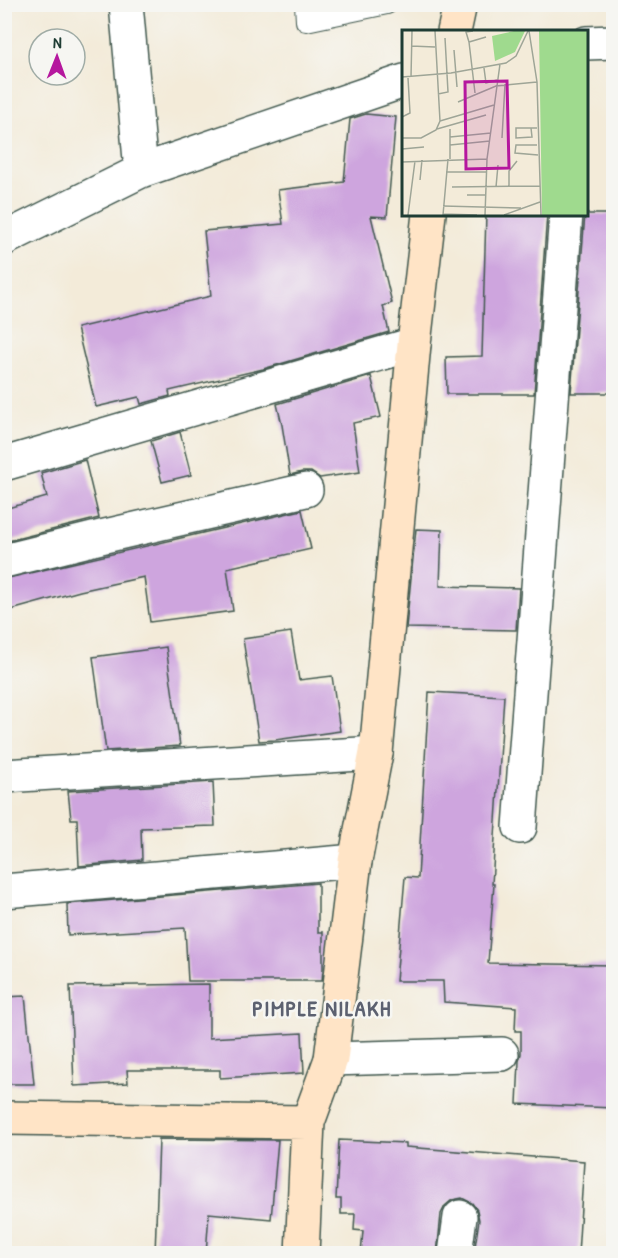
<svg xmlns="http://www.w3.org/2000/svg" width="618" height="1258" font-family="'Patrick Hand',sans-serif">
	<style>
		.building { fill: #cea5de }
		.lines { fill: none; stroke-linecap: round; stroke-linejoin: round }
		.lane-casing { stroke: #3f574d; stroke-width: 22 }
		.street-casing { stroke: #3f574d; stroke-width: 36 }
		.secondary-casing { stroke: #3f574d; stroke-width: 36 }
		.lane { stroke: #fff; stroke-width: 20 }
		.street { stroke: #fff; stroke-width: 33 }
		.secondary { stroke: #ffe4c6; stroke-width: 33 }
		.labels { text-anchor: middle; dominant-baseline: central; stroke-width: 5; stroke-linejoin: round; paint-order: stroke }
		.district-label { font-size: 22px; font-weight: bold; letter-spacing: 1.5px; fill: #5c6170; stroke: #f6f6f2 }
		.inset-road { fill: none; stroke: #9ea597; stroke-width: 1.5 }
		.view { fill: #b5179e; fill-opacity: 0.15; stroke: #b5179e; stroke-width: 3 }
		.inset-edge { fill: none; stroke: #1f3d34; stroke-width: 3 }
	</style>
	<rect width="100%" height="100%" fill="#f6f6f2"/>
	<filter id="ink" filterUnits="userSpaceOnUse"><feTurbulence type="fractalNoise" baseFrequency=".0167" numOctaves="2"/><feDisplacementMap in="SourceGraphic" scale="12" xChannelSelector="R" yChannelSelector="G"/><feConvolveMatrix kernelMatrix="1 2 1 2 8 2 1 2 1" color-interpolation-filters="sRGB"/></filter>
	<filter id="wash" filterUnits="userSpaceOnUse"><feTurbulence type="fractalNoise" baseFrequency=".008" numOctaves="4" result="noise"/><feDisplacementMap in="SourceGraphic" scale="24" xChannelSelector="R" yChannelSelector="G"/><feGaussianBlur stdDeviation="1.35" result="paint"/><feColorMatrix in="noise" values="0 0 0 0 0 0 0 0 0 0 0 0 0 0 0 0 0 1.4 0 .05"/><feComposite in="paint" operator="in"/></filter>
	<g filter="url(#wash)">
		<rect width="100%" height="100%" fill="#f3ebd9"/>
		<g id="blocks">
			<!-- building -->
			<path class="building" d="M366,114L396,117L387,217L371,216L392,303L383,306L389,332L263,369L169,391L170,396L141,404L139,397L96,407L77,328L211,296L204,231L283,224L278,190L344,182L350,119Z
				M486,214H547L534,394H447L446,357L482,356Z
				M585,214H614V393H571Z
				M371,376L381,417L353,423L360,472L320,478L311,472H302L290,475L282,425L277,404Z
				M180,432L191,475L162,482L151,441Z
				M85,460L99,518L4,542V509L47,497L41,473Z
				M302,510L311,549L227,568L233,611L150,622L144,577L80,591L4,612V579Z
				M416,529L442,530L440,586L519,588L516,630L406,628Z
				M291,632L299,680L332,676L340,731L275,740L259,741L243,639Z
				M166,647L180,746L106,751L93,657Z
				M429,692L504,696L492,884H494L488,963L614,965V1108L517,1104L519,1061L521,1054V1031H515L516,1007L444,1002L443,981H396L405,877L418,878Z
				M213,782L215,826L141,828L142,860L79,866L77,819H71L68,791Z
				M318,883V932H323V968L322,981H188L185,928L68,935L67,904Z
				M209,984V1038L302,1033L304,1073L220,1078V1070H127L128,1083L74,1086L70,986Z
				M25,996L34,1084H4V997Z
				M159,1139L278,1140L271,1219L209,1213L206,1254H155Z
				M339,1140L406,1143V1147L584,1161L578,1254H474L479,1220L477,1210L472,1203L462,1198L452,1200L445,1206L441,1214L437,1254H361L363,1231L354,1230L355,1214H341V1199H336Z"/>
		</g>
	</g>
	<g filter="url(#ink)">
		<use href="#blocks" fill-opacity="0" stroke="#3f574d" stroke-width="1.5"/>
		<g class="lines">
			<!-- lane casing -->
			<g class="lane-casing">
				<path id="lane" d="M305,4L306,21L387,4"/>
			</g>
			<!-- street casing -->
			<g class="street-casing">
				<path id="street" d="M126,4L141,171
					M586,43L614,42
					M4,239L141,171L404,81
					M4,464L414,344
					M4,561L105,536L306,490
					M4,776L376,753
					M520,827L566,214
					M4,891L355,861
					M331,1059L502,1054
					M455,1254L460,1217"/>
			</g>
			<!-- secondary casing -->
			<g class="secondary-casing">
				<path id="secondary" d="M454,32L460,4
					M4,1118L308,1122
					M302,1254L308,1122L331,1059L355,861L376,753L414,344L429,214"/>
			</g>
			<!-- lane -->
			<use href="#lane" class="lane"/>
			<!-- street -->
			<use href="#street" class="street"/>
			<!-- secondary -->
			<use href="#secondary" class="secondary"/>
		</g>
	</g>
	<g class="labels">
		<!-- district labels -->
		<g class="district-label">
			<text x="322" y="1008">PIMPLE NILAKH</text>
		</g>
	</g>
	<!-- overview -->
	<g transform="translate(402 30)">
		<rect width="186" height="186" fill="#f3ebd9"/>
		<path d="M112,1H123L113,22L93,31L90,6ZM137,1H186V185H140Z" fill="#9fda8e"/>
		<path class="inset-road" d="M71,1L64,2L67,12L84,7M127,1L135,52L139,185M67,12L73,63M9,16L33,17M52,20L55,57M82,38L84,53L95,50M0,47L49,43L104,33L114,26L126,1M9,47L10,1M36,64L46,62L43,8M56,72L94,56L135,52M0,87L8,83L6,48M38,91L92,75M129,98L130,107L114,108V98H135M35,99L84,85M48,107L89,103M0,108H19L34,100L38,91L33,1M100,108L103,54M48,115L88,111M135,115H114L113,123L136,125M0,119L22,117M48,129V99M0,132L85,129M44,142H85M18,150L20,130M50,157L138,156M94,157L96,135M107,157V141L115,131M65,165H84M41,176L119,178M41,184L75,185M6,185L13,131M41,185L46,129M83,185L85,129L98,34M102,185L138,172"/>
		<path class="view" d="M105,51L107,138L64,139L63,52Z"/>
		<rect width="186" height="186" class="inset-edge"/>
	</g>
	<!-- margin -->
	<rect width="618" height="1258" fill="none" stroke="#f6f6f2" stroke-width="24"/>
	<!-- north arrow -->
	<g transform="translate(57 57) rotate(1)"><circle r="28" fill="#f6f6f2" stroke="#a0aca6" stroke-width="1.5"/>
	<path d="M0-4.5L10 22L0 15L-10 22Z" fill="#b5179e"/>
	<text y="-9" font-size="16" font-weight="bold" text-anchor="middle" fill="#1f3d34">N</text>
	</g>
</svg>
